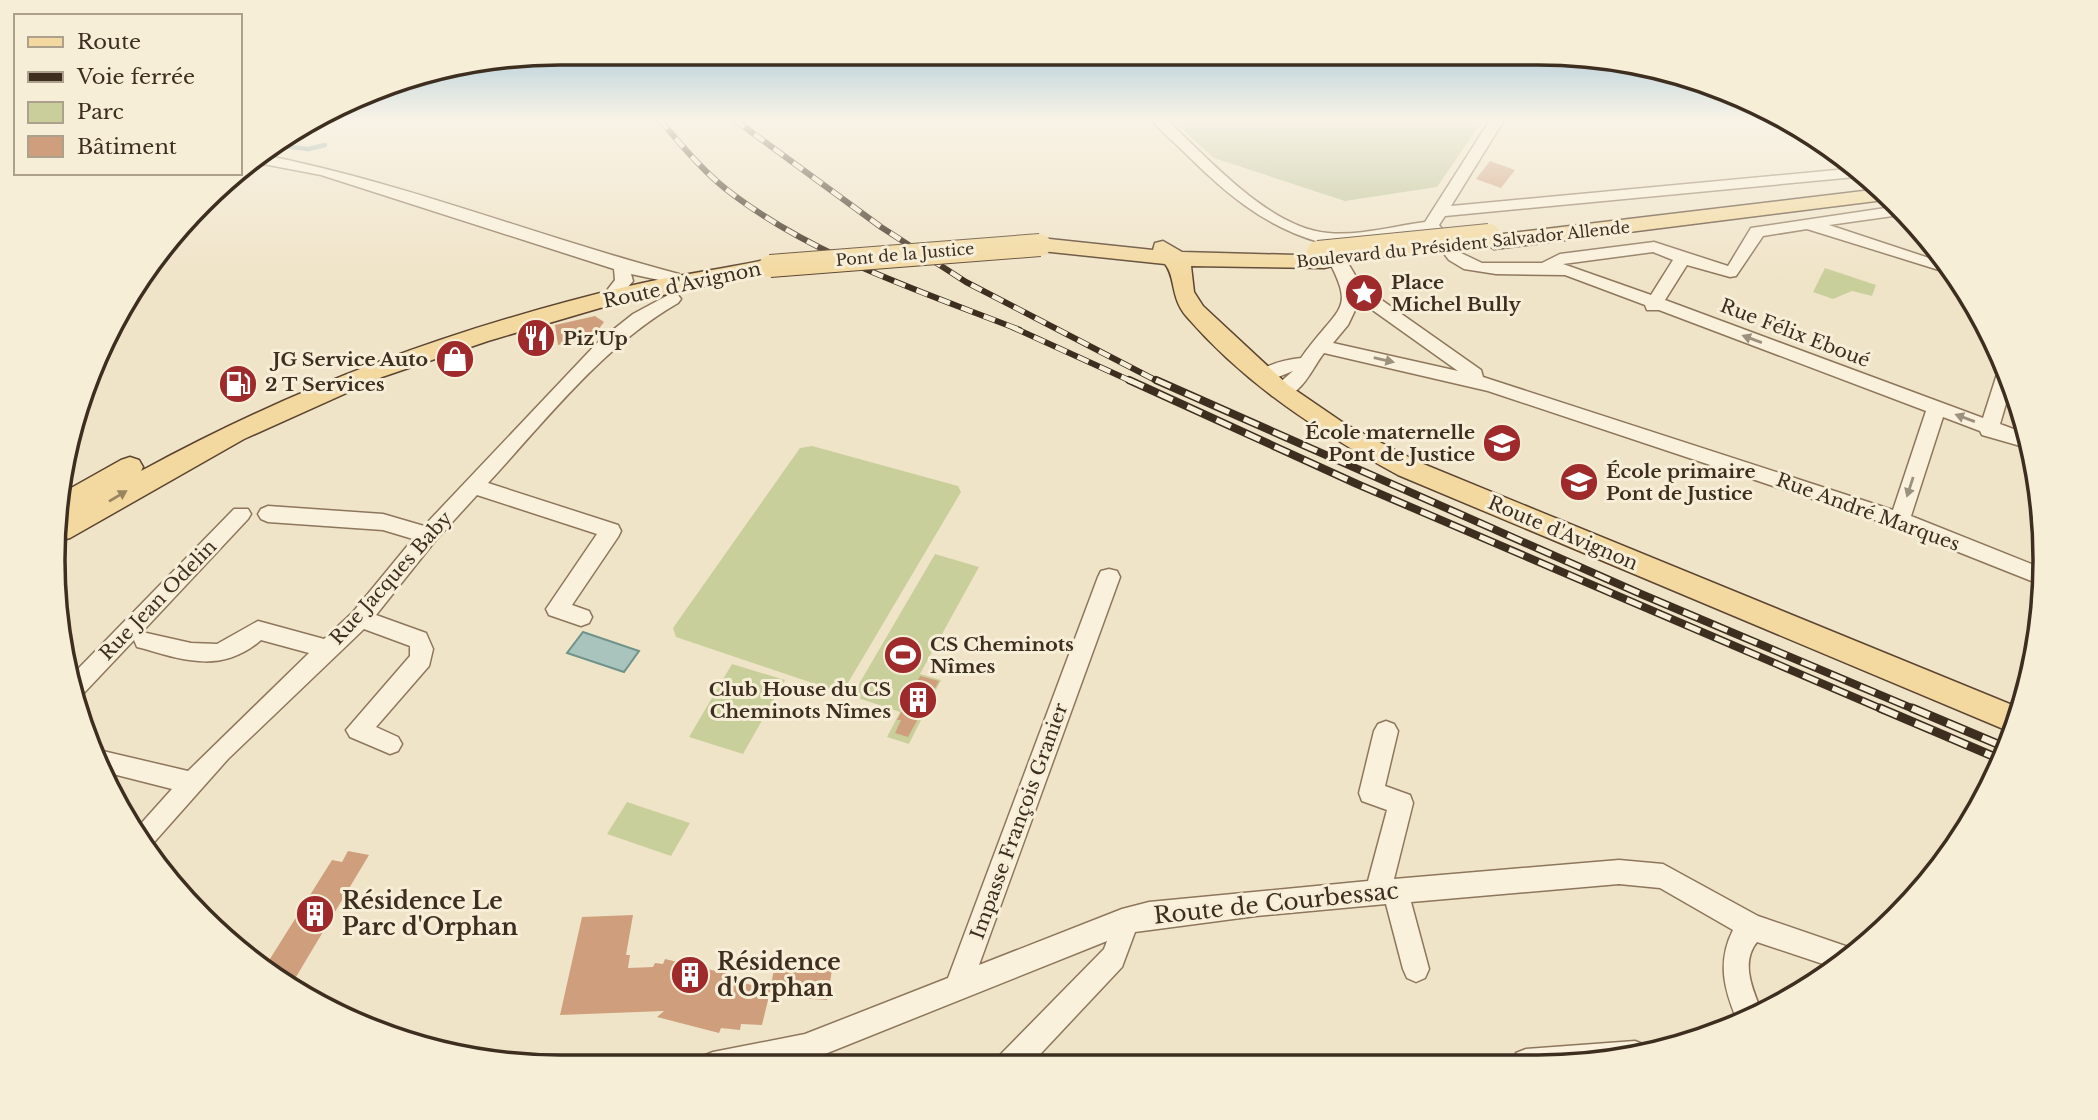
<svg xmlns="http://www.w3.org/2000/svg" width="2098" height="1120" font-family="'Libre Baskerville',serif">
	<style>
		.green { fill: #c9cf9b }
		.cemetery { fill: #bfc49a }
		.water { fill: #a9c4bc; stroke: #6f938a; stroke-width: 2 }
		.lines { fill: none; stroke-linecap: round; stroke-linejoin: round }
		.stream { stroke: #6f938a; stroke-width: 4.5 }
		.building { fill: #cf9f7d }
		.minor-casing { stroke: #8d765c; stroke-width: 3 }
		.major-casing { stroke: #5b4430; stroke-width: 3 }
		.minor { fill: #faf1dc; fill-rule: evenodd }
		.major { fill: #f3d9a0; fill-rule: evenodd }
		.rail-far2-casing { stroke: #3d2e20; stroke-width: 6 }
		.rail-far1-casing { stroke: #3d2e20; stroke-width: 8 }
		.rail-casing { stroke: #3d2e20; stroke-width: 9 }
		.rail-far2 { stroke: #f7eed8; stroke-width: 4.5; stroke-dasharray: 12; stroke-linecap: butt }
		.rail-far1 { stroke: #f7eed8; stroke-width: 5; stroke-dasharray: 16; stroke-linecap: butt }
		.rail { stroke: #f7eed8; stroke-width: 6; stroke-dasharray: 19; stroke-linecap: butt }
		.major-bridge-casing { stroke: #5b4430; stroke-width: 24; stroke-linecap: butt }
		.major-bridge { stroke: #f3d9a0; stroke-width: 22 }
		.oneway { fill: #9c907e }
		.oneway2 { fill: #988460 }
		.labels { text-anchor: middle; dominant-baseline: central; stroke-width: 6; stroke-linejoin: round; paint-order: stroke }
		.far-street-label { font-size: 16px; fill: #3d2e20; stroke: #f7eed8 }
		.poi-label { font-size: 19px; font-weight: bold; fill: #3d2e20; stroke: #f7eed8; text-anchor: start }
		.street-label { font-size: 19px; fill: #3d2e20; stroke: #f7eed8 }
		.near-poi-label { font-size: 23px; font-weight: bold; fill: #3d2e20; stroke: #f7eed8; text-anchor: start }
		.near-street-label { font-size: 23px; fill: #3d2e20; stroke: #f7eed8 }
		.rim { fill: none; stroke: #3d2e20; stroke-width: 3.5 }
	</style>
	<rect width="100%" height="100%" fill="#f0e4c8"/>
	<!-- green -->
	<path class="green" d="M1825,268L1876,285L1872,296L1852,291L1833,299L1813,292Z
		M812,446L958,486L961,492L842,693L676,637L673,628L800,448Z
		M935,554L979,567L920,674L941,680L909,744L887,737L900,712L852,696Z
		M732,664L785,680L743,754L689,737Z
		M627,802L690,823L671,856L607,834Z"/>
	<!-- cemetery -->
	<path class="cemetery" d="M1172,120H1483L1437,187L1345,201L1214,158Z"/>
	<!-- water -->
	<path class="water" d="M583,632L639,651L624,672L567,653Z"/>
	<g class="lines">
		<!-- stream -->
		<path class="stream" d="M274,145L308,149L325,145"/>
	</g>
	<!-- building -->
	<path class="building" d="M1490,161L1515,170L1501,188L1476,179Z
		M595,316L604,322L593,337L558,345L555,325Z
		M920,676L939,681L908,737L895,733L901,720H897Z
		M348,851L369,855L290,987L263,970L332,860L342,862Z
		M633,915L626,955H630L628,968L653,967L655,963L663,964L665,959L737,976L735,981L770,989L775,965L795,967L796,961L815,962L813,969L832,970L827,1000L769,996L762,1025L741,1024L740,1030L721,1028L719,1033L657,1017L664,1011L560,1015L582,917Z"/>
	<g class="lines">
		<!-- minor casing -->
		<g class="minor-casing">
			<path id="minor" d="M1152,120H1167C1208,158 1269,228 1328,233C1360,236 1394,226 1425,222L1490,120H1504L1451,206L1858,168L1866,176L1445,216L1439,225L1461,253L1482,263H1542L1560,254L1654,242L1728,266L1751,228L1899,206L1907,214L1829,225L1947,264L1955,275L1807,229L1763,236L1736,276L1730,277L1687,265L1665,300L1983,418L1998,371L2004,365L2012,383L2000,424L2027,434L2031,449L1982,435L1980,431L1943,417L1911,516L2044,569V586L1893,526L1488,391L1324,353C1311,369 1300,403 1272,396L1270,391L1293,371L1263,383L1254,377C1264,364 1285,360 1301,358C1344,298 1358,315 1319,242C1263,226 1223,191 1183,151C1173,141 1160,131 1152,120ZM1427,232L1449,260L1464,269L1496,274L1565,275L1645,305L1647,310H1659L1926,411L1893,510L1483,377L1481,370L1383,301L1359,291L1355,275L1336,243ZM1653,252L1673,260L1651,295L1563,264ZM1358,304L1371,309L1458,371L1333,343L1348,325Z
				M258,154C401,181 538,237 679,274L681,278L673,283L631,274L633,281L623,293H611L608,289L615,280L614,269L321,175L248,161Z
				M672,293L678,295L681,299L678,303C602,347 547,419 488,483L618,525L621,531L618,537L572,605L589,611L592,617L589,623L581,626L549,615L546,609L597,534L477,495L435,541L376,615L426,633L433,649L429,666L376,727L398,737L402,744L398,751L390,754L350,737L346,730L410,656V646L364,629L228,759L149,848L137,828L172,789L101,771L90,748L188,771L309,653L261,640C224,672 188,662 145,649L137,647L134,640L83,694L78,696L73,674L234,509H248L251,514L248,519L142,632L191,643L217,644L258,621L324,639L353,612L413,539L383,530L268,522L261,519L258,514L261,509L268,506L383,514L424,526L599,341L633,314Z
				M1109,569L1117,571L1120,577L979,965L1122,909L1149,902L1368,881L1387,810L1362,801L1359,793L1374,731L1378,724L1386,721L1394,724L1398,731L1385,786L1410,795L1413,803L1394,879L1619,860L1663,864L1758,916L1857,950L1835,968L1757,942C1740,963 1753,990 1762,1013L1739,1025C1725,992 1716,964 1733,930L1660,888L1619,884L1411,902L1429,969L1425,978L1416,982L1407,978L1403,969L1386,904L1256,916L1135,932L1122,967L1030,1065H996L1000,1055L1104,949L1107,941L805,1062L787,1066H699L703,1056L713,1052L805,1034L948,978L1098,577L1101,571Z
				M1635,1041L1645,1045L1648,1052L1605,1063H1512L1516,1053L1526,1049Z"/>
		</g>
		<!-- major casing -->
		<g class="major-casing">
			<path id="major" d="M1880,189L1892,199L1494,249L1483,242L1494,235Z
				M1040,238L1153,250L1155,243L1163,241L1182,252L1332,256L1335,261L1332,266L1324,268L1191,266L1194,292L1203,306L1288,385L1345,424L1416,461L2022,709L2013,733L1398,475C1319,432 1246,385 1187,317C1170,298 1176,277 1165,264L1032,250L1029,245Z
				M770,259L778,261L781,266L778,271L600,308L488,341L382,377L244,439L70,538L59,541L61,517L67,514L61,515L64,492L121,460L130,457L139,460L143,467L141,471C299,385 454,328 629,286C676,275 723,269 770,259Z"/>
		</g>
		<!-- minor -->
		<use href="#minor" class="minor"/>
		<!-- major -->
		<use href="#major" class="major"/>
		<!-- rail-far2 casing -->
		<g class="rail-far2-casing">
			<path id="rail-far2" d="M660,120C683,147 706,175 735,196C820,259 923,292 1020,330
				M735,120L881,227L966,282L1159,382
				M1012,327L1133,382"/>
		</g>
		<!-- rail-far1 casing -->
		<g class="rail-far1-casing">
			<path id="rail-far1" d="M1129,380L1357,484L1884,710
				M1156,380L1641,594L1916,710"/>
		</g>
		<!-- rail casing -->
		<g class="rail-casing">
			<path id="rail" d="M1880,708L2002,760
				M1912,708L2007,748"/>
		</g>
		<!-- rail-far2 -->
		<use href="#rail-far2" class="rail-far2"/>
		<!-- rail-far1 -->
		<use href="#rail-far1" class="rail-far1"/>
		<!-- rail -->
		<use href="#rail" class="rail"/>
		<!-- major-bridge casing -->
		<g class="major-bridge-casing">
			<path id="major-bridge" d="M1318,252L1489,235
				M770,266L1040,245"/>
		</g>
		<!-- major-bridge -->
		<use href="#major-bridge" class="major-bridge"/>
	</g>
	<!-- one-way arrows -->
	<defs><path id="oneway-solid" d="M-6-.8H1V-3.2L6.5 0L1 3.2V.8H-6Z" transform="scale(1.75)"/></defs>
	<g class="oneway">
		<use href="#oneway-solid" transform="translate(1752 339) rotate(-160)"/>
		<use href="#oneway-solid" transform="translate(1384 360) rotate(13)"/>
		<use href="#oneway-solid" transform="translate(1965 418) rotate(-160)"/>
		<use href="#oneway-solid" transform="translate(1910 487) rotate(108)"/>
	</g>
	<use class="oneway2" href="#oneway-solid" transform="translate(118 496) rotate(-31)"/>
	<!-- sky -->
	<linearGradient id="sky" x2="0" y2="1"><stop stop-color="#8fbad6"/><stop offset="0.43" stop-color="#f8f3e6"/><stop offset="1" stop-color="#f8f3e6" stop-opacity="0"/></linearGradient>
	<rect width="2098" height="277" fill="url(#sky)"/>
	<!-- icons -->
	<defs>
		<g id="sight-disc" transform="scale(2.0125)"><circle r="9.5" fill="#9e2a2b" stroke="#f7eed8"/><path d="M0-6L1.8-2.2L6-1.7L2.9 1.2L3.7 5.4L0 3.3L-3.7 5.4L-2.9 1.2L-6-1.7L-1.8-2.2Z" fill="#fff"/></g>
		<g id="restaurant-disc" transform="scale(2.0125)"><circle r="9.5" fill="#9e2a2b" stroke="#f7eed8"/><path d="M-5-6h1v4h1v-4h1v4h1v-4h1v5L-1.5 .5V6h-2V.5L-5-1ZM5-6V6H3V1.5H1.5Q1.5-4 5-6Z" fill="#fff"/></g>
		<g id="shop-disc" transform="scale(2.0125)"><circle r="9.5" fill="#9e2a2b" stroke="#f7eed8"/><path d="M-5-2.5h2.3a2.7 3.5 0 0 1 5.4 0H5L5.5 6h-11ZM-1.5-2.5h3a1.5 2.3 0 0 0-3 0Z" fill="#fff"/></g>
		<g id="fuel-disc" transform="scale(2.0125)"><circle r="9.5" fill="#9e2a2b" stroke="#f7eed8"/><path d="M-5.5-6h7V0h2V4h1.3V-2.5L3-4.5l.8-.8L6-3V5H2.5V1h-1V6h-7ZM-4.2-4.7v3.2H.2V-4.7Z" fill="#fff"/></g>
		<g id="school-disc" transform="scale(2.0125)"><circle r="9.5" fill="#9e2a2b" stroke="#f7eed8"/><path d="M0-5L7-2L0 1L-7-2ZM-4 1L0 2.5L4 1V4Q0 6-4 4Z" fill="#fff"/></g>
		<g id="stadium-disc" transform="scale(2.0125)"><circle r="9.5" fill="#9e2a2b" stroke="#f7eed8"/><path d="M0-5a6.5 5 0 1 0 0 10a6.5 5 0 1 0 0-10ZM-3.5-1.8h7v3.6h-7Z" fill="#fff"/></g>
		<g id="building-disc" transform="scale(2.0125)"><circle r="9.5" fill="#9e2a2b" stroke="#f7eed8"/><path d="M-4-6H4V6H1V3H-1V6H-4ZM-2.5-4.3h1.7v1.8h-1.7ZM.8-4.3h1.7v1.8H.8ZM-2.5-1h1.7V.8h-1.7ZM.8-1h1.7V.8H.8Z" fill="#fff"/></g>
	</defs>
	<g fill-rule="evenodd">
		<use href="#sight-disc" x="1364" y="293"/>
		<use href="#restaurant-disc" x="536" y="338"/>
		<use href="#shop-disc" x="455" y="359"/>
		<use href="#fuel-disc" x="238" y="384"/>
		<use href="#school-disc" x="1502" y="443"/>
		<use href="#school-disc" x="1579" y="482"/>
		<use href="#stadium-disc" x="903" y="655"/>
		<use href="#building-disc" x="918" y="700"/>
		<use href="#building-disc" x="315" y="914"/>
		<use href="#building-disc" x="690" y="975"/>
	</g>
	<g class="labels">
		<!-- far-street labels -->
		<g class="far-street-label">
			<text transform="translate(1463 244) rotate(-6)">Boulevard du Président Salvador Allende</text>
			<text transform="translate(905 254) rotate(-5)">Pont de la Justice</text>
		</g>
		<!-- poi labels -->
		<g class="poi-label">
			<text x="1391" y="282">Place<tspan x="1391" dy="22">Michel Bully</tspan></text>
			<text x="563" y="338">Piz'Up</text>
			<text x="428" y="359" text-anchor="end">JG Service Auto</text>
			<text x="265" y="384">2 T Services</text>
			<text x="1475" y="432" text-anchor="end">École maternelle<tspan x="1475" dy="22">Pont de Justice</tspan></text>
			<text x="1606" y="471">École primaire<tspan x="1606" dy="22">Pont de Justice</tspan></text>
			<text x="930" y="644">CS Cheminots<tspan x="930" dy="22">Nîmes</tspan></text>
			<text x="891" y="689" text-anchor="end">Club House du CS<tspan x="891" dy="22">Cheminots Nîmes</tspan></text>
		</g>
		<!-- street labels -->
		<g class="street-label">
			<text transform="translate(682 285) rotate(-12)">Route d'Avignon</text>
			<text transform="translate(1795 333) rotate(21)">Rue Félix Eboué</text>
			<text transform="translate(1868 512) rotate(20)">Rue André Marques</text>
			<text transform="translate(1563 533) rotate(23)">Route d'Avignon</text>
			<text transform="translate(391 578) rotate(-48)">Rue Jacques Baby</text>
			<text transform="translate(158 600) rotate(-46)">Rue Jean Odelin</text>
			<text transform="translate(1019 821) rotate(-70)">Impasse François Granier</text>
		</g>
		<!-- near-poi labels -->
		<g class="near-poi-label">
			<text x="342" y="901">Résidence Le<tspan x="342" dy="26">Parc d'Orphan</tspan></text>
			<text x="717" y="962">Résidence<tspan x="717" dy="26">d'Orphan</tspan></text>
		</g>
		<!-- near-street labels -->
		<g class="near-street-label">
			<text transform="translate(1276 903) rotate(-6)">Route de Courbessac</text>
		</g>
	</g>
	<!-- crop -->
	<path d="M0 0H2098V1120H0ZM560 65H1538A495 495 0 0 1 2033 560V560A495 495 0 0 1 1538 1055H560A495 495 0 0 1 65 560V560A495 495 0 0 1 560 65Z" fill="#f7eed8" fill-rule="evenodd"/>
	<path class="rim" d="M560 65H1538A495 495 0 0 1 2033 560V560A495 495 0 0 1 1538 1055H560A495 495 0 0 1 65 560V560A495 495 0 0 1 560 65Z"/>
	<!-- legend -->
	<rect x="14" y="14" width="228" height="161" fill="#f7eed8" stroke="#ada18e" stroke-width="2"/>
	<rect x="28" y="37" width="35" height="10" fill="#f3d9a0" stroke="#ada18e" stroke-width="2"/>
	<text x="77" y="49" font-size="21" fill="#3d2e20">Route</text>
	<rect x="28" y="72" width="35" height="10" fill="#3d2e20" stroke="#ada18e" stroke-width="2"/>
	<text x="77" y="84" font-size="21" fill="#3d2e20">Voie ferrée</text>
	<rect x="28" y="102" width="35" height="21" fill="#c9cf9b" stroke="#ada18e" stroke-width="2"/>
	<text x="77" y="119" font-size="21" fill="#3d2e20">Parc</text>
	<rect x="28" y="136" width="35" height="21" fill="#cf9f7d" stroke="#ada18e" stroke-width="2"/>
	<text x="77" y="154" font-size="21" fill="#3d2e20">Bâtiment</text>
</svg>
